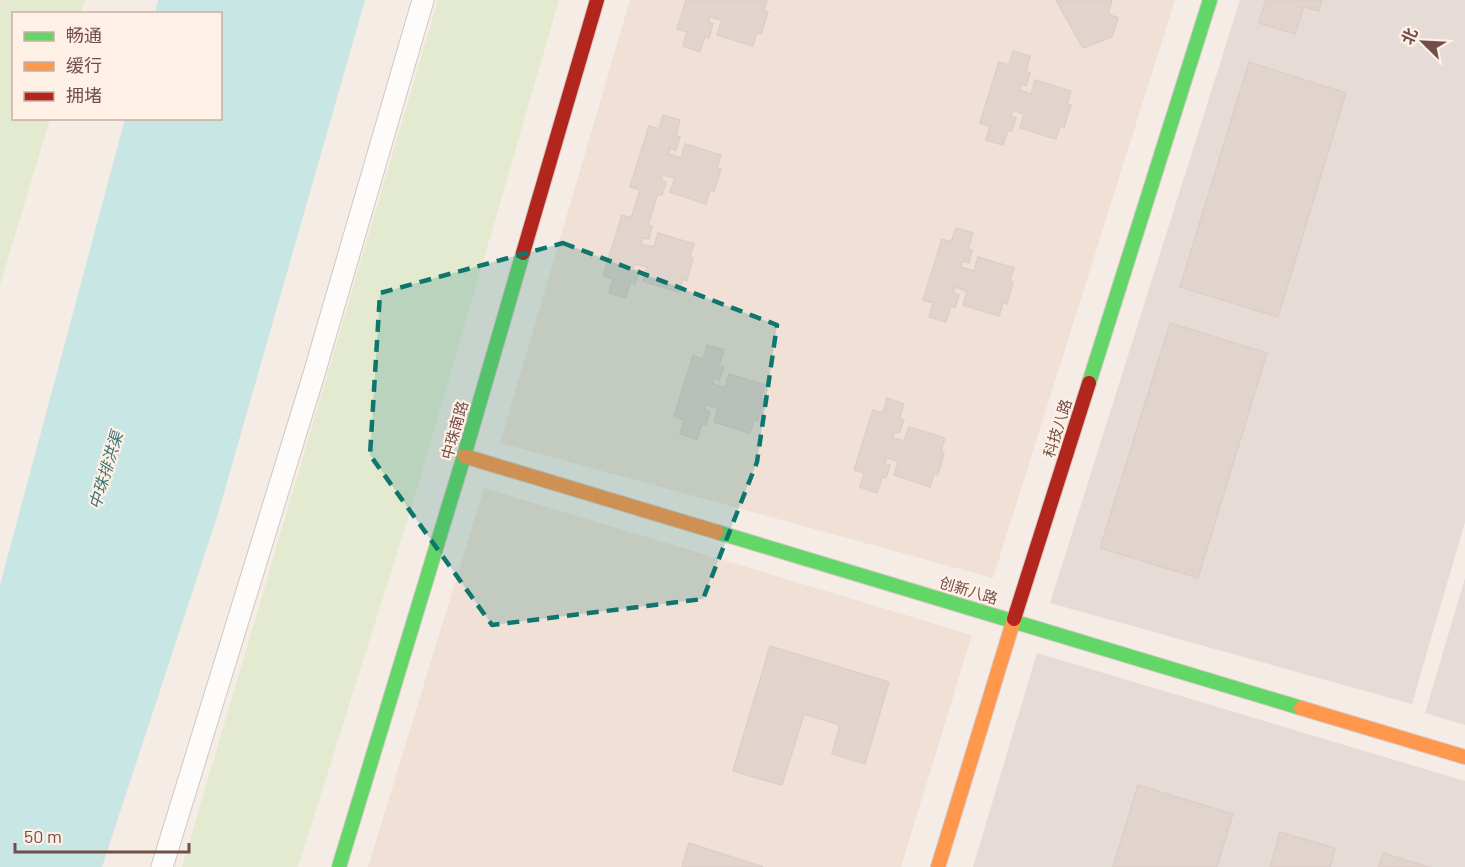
<svg xmlns="http://www.w3.org/2000/svg" width="1465" height="867" font-family="Barlow,'Noto Sans SC',sans-serif">
	<style>
		.residential { fill: #f1e0d5 }
		.industrial { fill: #e6dcd7 }
		.green { fill: #e4ead0 }
		.water { fill: #c8e6e3 }
		.building { fill: #e1d4cd; stroke: #ddcec8; stroke-width: 1.5 }
		.lines { fill: none; stroke-linecap: round; stroke-linejoin: round }
		.street-casing { stroke: #d3c7c1; stroke-width: 23 }
		.fast-casing { stroke: #d5c8c2; stroke-width: 16 }
		.slow-casing { stroke: #d5c8c2; stroke-width: 16 }
		.jam-casing { stroke: #d5c8c2; stroke-width: 16 }
		.street { stroke: #fefcfb; stroke-width: 21 }
		.fast { stroke: #63d668; stroke-width: 14 }
		.slow { stroke: #ff974d; stroke-width: 14 }
		.jam { stroke: #b3261e; stroke-width: 14 }
		.marked { fill: #0f766e; fill-opacity: 0.2; stroke: #0f766e; stroke-width: 4.5; stroke-dasharray: 12 8; stroke-linejoin: round }
		.labels { text-anchor: middle; dominant-baseline: central; stroke-width: 4.5; stroke-linejoin: round; paint-order: stroke }
		.street-label { font-size: 15px; fill: #714f48; stroke: #fff0e5 }
		.water-label { font-size: 16px; font-style: italic; fill: #3c7676; stroke: #fff0e5 }
	</style>
	<rect width="100%" height="100%" fill="#f5ece5"/>
	<!-- residential -->
	<path class="residential" d="M630,0H1175L993,578L500,443Z
		M484,488L972,635L901,867H368Z"/>
	<!-- industrial -->
	<path class="industrial" d="M1240,0H1465V522L1412,704L1050,603Z
		M1465,578V725L1425,713Z
		M1037,653L1465,781V867H973Z"/>
	<!-- green -->
	<path class="green" d="M0,0H85L81,13L14,14V118L50,119L0,285Z
		M438,0H559L415,496L298,867H182Z"/>
	<!-- water -->
	<path class="water" d="M158,0H365L217,517L102,867H0V585L125,119L220,118V14L155,13Z"/>
	<!-- building -->
	<path class="building" d="M686,0H767L764,10L768,12L761,34L757,32L753,46L717,35L722,20L710,17L708,22L713,24L709,38L705,36L700,52L683,46L687,32L677,29Z
		M1056,0H1112L1108,14L1118,18L1112,37L1083,48Z
		M1266,0H1322L1319,11L1304,7L1295,34L1259,23Z
		M1013,51L1030,56L1026,72L1030,73L1026,86L1021,84L1019,90L1031,94L1035,80L1071,91L1067,104L1071,105L1064,127L1060,126L1056,139L1020,128L1024,114L1013,110L1011,116L1016,118L1012,131L1008,130L1003,145L986,140L990,126L980,123L999,62L1009,65Z
		M1249,62L1346,93L1278,317L1180,287Z
		M663,115L680,120L676,136L680,137L676,150L670,148L669,154L681,158L685,144L721,155L717,168L721,169L714,191L710,190L706,204L670,192L675,178L663,175L661,181L666,182L662,195L658,194L648,225L652,226L649,239L643,238L641,244L654,247L658,233L694,244L690,257L693,258L687,281L683,279L679,292L643,281L647,267L635,264L633,269L639,271L635,284L630,283L626,298L609,293L613,279L603,276L622,215L631,218L640,190L630,187L649,126L659,129Z
		M956,228L973,233L968,249L972,250L969,263L963,261L961,267L974,271L978,257L1014,268L1010,281L1013,282L1007,304L1003,303L999,316L963,305L967,291L955,287L953,293L959,295L955,308L951,306L946,322L929,317L933,303L923,300L942,239L951,242Z
		M1170,323L1267,353L1198,578L1100,548Z
		M707,345L724,350L719,366L724,367L719,380L714,378L713,384L725,388L729,374L765,385L761,398L764,399L758,421L754,420L750,433L714,422L718,408L706,405L705,410L710,412L706,425L702,424L697,439L680,434L684,420L674,416L693,356L703,359Z
		M887,398L904,404L899,419L904,420L899,433L894,432L893,438L904,441L909,427L945,438L941,451L944,453L938,475L934,473L930,487L894,475L898,461L886,458L885,464L890,465L886,478L882,477L877,493L860,487L864,473L854,470L873,410L883,413Z
		M770,646L889,682L865,764L832,754L840,725L804,714L782,785L733,771Z
		M1138,785L1233,814L1217,867H1113Z
		M1280,832L1335,848L1330,867H1270Z
		M689,843L763,867H682Z
		M1383,853L1429,867H1378Z"/>
	<g class="lines">
		<!-- street casing -->
		<g class="street-casing">
			<path id="street" d="M162,867L314,374L423,0"/>
		</g>
		<!-- fast casing -->
		<g class="fast-casing">
			<path id="fast" d="M1089,383L1210,0
				M717,532L1301,708
				M339,867L464,456L523,253"/>
		</g>
		<!-- slow casing -->
		<g class="slow-casing">
			<path id="slow" d="M464,456L717,532
				M1301,708L1465,757
				M938,867L1014,619"/>
		</g>
		<!-- jam casing -->
		<g class="jam-casing">
			<path id="jam" d="M523,253L597,0
				M1014,619L1089,383"/>
		</g>
		<!-- street -->
		<use href="#street" class="street"/>
		<!-- fast -->
		<use href="#fast" class="fast"/>
		<!-- slow -->
		<use href="#slow" class="slow"/>
		<!-- jam -->
		<use href="#jam" class="jam"/>
	</g>
	<!-- marked area -->
	<path class="marked" d="M563,243L777,325L757,462L703,599L492,625L370,455L380,293Z"/>
	<g class="labels">
		<!-- street labels -->
		<g class="street-label">
			<text transform="translate(1057 428) rotate(-72)">科技八路</text>
			<text transform="translate(454 430) rotate(-74)">中珠南路</text>
			<text transform="translate(969 590) rotate(17)">创新八路</text>
		</g>
		<!-- water labels -->
		<g class="water-label">
			<text transform="translate(105 470) rotate(-73)">中珠排洪渠</text>
		</g>
	</g>
	<!-- legend -->
	<rect x="12" y="12" width="210" height="108" fill="#fff0e5" stroke="#c6b0a6" stroke-width="1.5"/>
	<rect x="24" y="32" width="30" height="9" fill="#63d668" stroke="#c6b0a6" stroke-width="1.5"/>
	<text x="66" y="42" font-size="18" fill="#714f48">畅通</text>
	<rect x="24" y="62" width="30" height="9" fill="#ff974d" stroke="#c6b0a6" stroke-width="1.5"/>
	<text x="66" y="72" font-size="18" fill="#714f48">缓行</text>
	<rect x="24" y="92" width="30" height="9" fill="#b3261e" stroke="#c6b0a6" stroke-width="1.5"/>
	<text x="66" y="102" font-size="18" fill="#714f48">拥堵</text>
	<!-- north arrow -->
	<g transform="translate(1423 42) rotate(294)" stroke="#fff0e5" stroke-width="4.5" paint-order="stroke">
	<path d="M0-4.5L10 22L0 15L-10 22Z" fill="#714f48"/>
	<text y="-9" font-size="16" font-weight="bold" text-anchor="middle" fill="#714f48">北</text>
	</g>
	<!-- scale -->
	<path d="M15 843v9h174v-9" fill="none" stroke="#714f48" stroke-width="3"/>
	<text x="24" y="843" font-size="18" fill="#714f48" stroke="#fff0e5" stroke-width="4.5" paint-order="stroke">50 m</text>
</svg>
